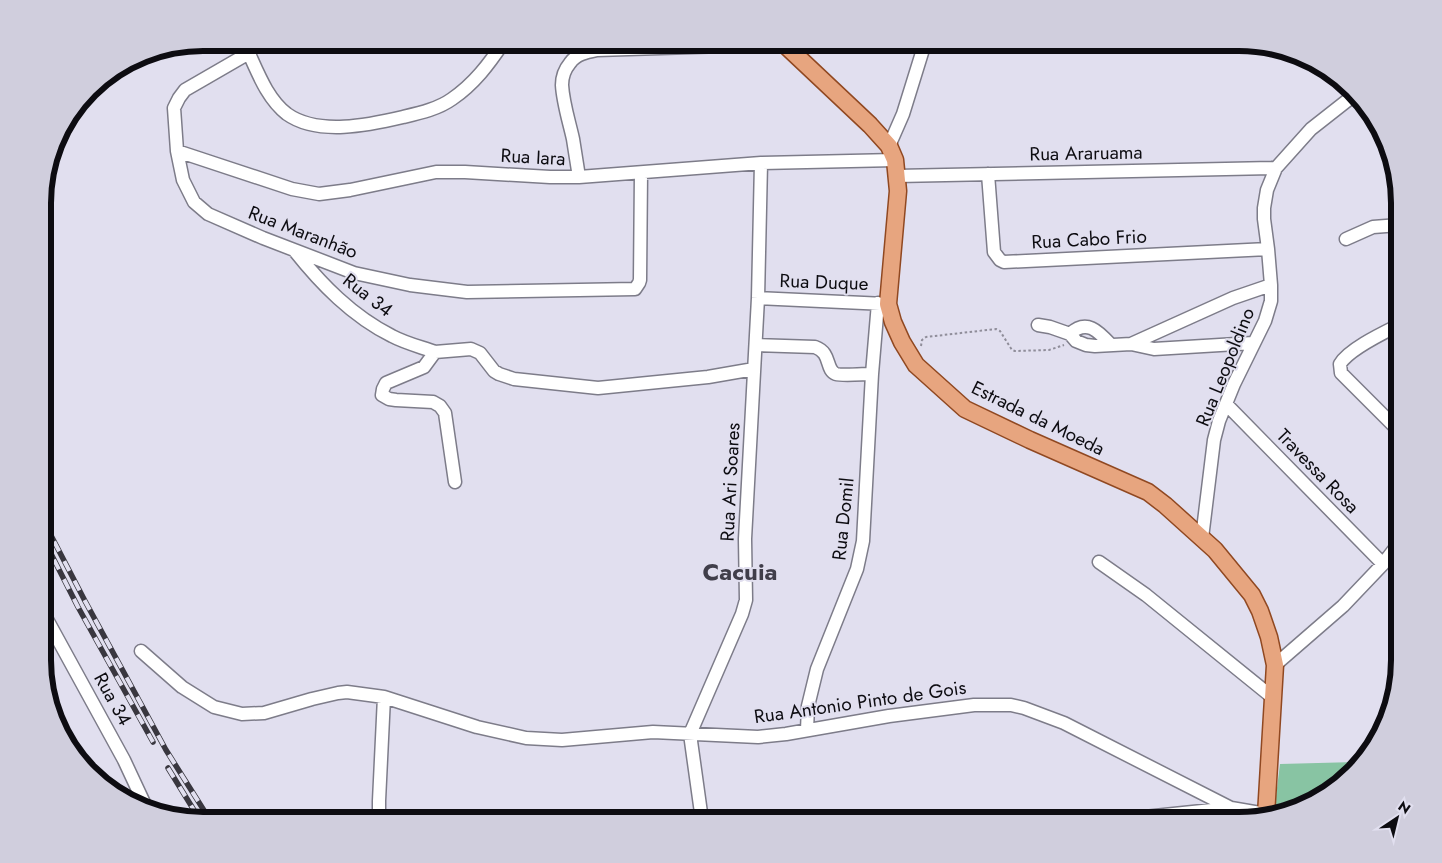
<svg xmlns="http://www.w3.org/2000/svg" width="1442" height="863" font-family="Jost,sans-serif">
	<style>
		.green { fill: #88c4a3 }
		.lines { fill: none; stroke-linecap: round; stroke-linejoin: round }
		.minor-casing { stroke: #7d7c89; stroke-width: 15 }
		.major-casing { stroke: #904821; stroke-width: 19 }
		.path { stroke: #8f8d99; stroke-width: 2; stroke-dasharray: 2.5 2.5; stroke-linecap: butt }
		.minor { stroke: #fff; stroke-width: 12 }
		.major { stroke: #e7a57f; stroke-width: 16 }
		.rail-casing { stroke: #39373f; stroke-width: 5.5 }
		.rail { stroke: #e1dfef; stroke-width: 4; stroke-dasharray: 11; stroke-linecap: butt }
		.labels { text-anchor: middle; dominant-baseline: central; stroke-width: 4; stroke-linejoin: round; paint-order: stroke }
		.street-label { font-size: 19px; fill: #0d0c11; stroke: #e1dfef }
		.district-label { font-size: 24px; font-weight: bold; fill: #403e4a; stroke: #e1dfef }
		.rim { fill: none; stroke: #0d0c11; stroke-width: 6 }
	</style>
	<rect width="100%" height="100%" fill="#e1dfef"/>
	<!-- green -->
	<path class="green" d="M1356,762L1319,799L1276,812V796L1280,764Z"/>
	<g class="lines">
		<!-- minor casing -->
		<g class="minor-casing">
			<path id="minor" d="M244,43C256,67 265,97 287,114C318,136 369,125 403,117C420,113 438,109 452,99C474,84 489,64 503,43
				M249,53L185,90L179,98L174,108L177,151L183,180L194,202L208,214L263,238L354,273L410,285L467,292L635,289L639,283L640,280L641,173
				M889,146L903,114L925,43
				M177,151L292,189L319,194L350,190L436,172H465L550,177H579L761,163L895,160
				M988,174L994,252L1000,260L1004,262L1268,249
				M897,176L1276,168
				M579,177C577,165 575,151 573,139C569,121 563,103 562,85C562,77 565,69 570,63C576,54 587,52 597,50L784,44
				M1346,239L1373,227L1399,225
				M294,250C321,284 352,316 392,336C405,343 421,347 435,352
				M758,298L885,304
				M1038,325L1050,327L1070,334C1087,318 1099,332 1111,345
				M1399,325C1383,333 1349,349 1340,364L1341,373L1399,431
				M1070,334L1076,341L1086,345L1095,346L1131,344L1233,298L1271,285
				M1131,344L1154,349L1253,343
				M756,345L815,347C832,353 825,370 836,374C842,376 864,374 872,374
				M1226,404L1383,564
				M455,482L445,413L440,406L433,402L396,400L389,399L382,395L383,389L386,383L424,367L435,352L471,349L480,353L494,371L499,374L514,379L598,388L708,377L754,369
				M1202,538L1214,440L1219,421L1234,384L1265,321L1271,301V285L1268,249L1264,219V208L1267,190L1276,168L1311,129L1353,96
				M1099,562L1146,595L1272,697
				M44,614L124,760L145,805
				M141,651L182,687L214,707L242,714L264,713L312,699L338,693L347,692L384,697L477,727L526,738L562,740L653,732L758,737L786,734L889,716L974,705H1011L1024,708L1064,723L1231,808
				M1275,665L1343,606L1383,564L1399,543
				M807,730L808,706L817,669L857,569L863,541L872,374L878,303
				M379,820V801L384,697
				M702,820L690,734L742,614L746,600L745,539L758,298L761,163
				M1116,820L1231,808L1266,814"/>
		</g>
		<!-- major casing -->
		<g class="major-casing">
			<path id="major" d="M783,43L870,125L889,146L895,160L898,191L888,304L893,322L902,342L916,365L965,409L1030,440L1148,492L1165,505L1215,550L1252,595L1260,611L1269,637L1275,665L1266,815"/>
		</g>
		<!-- path -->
		<path class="path" d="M921,346L922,340L926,337L996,329L1000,331L1012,350L1015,351L1049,350L1064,345
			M64,735L65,728
			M1281,803L1286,809"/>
		<!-- minor -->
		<use href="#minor" class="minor"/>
		<!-- major -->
		<use href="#major" class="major"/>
		<!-- rail casing -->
		<g class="rail-casing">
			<path id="rail" d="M44,522L85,601L166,750L210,820
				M44,540L78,607L153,742
				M168,768L200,820"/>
		</g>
		<!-- rail -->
		<use href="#rail" class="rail"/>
	</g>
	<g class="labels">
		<!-- street labels -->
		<g class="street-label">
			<text transform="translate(1086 153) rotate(-1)">Rua Araruama</text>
			<text transform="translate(533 157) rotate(3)">Rua Iara</text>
			<text transform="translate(303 232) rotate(21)">Rua Maranhão</text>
			<text transform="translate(1089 239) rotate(-3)">Rua Cabo Frio</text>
			<text transform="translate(824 282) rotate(2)">Rua Duque</text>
			<text transform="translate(368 295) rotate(38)">Rua 34</text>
			<text transform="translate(1225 367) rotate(-68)">Rua Leopoldino</text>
			<text transform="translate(1038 418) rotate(26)">Estrada da Moeda</text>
			<text transform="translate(1318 471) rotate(46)">Travessa Rosa</text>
			<text transform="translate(730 482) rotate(-87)">Rua Ari Soares</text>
			<text transform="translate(843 519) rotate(-84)">Rua Domil</text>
			<text transform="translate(113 699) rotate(61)">Rua 34</text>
			<text transform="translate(860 702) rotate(-8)">Rua Antonio Pinto de Gois</text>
		</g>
		<!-- district labels -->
		<g class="district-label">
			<text x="740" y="571">Cacuia</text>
		</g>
	</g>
	<!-- crop -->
	<path d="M0 0H1442V863H0ZM203 51H1239A152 152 0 0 1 1391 203V660A152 152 0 0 1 1239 812H203A152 152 0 0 1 51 660V203A152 152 0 0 1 203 51Z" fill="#d0cedd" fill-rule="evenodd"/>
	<path class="rim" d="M203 51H1239A152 152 0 0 1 1391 203V660A152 152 0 0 1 1239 812H203A152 152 0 0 1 51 660V203A152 152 0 0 1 203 51Z"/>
	<!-- north arrow -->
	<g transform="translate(1397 818) rotate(35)" stroke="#e1dfef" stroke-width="4" paint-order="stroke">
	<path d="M0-4L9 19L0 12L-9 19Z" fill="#0d0c11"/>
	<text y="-8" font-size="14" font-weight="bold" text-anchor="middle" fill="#0d0c11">N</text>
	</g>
</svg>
